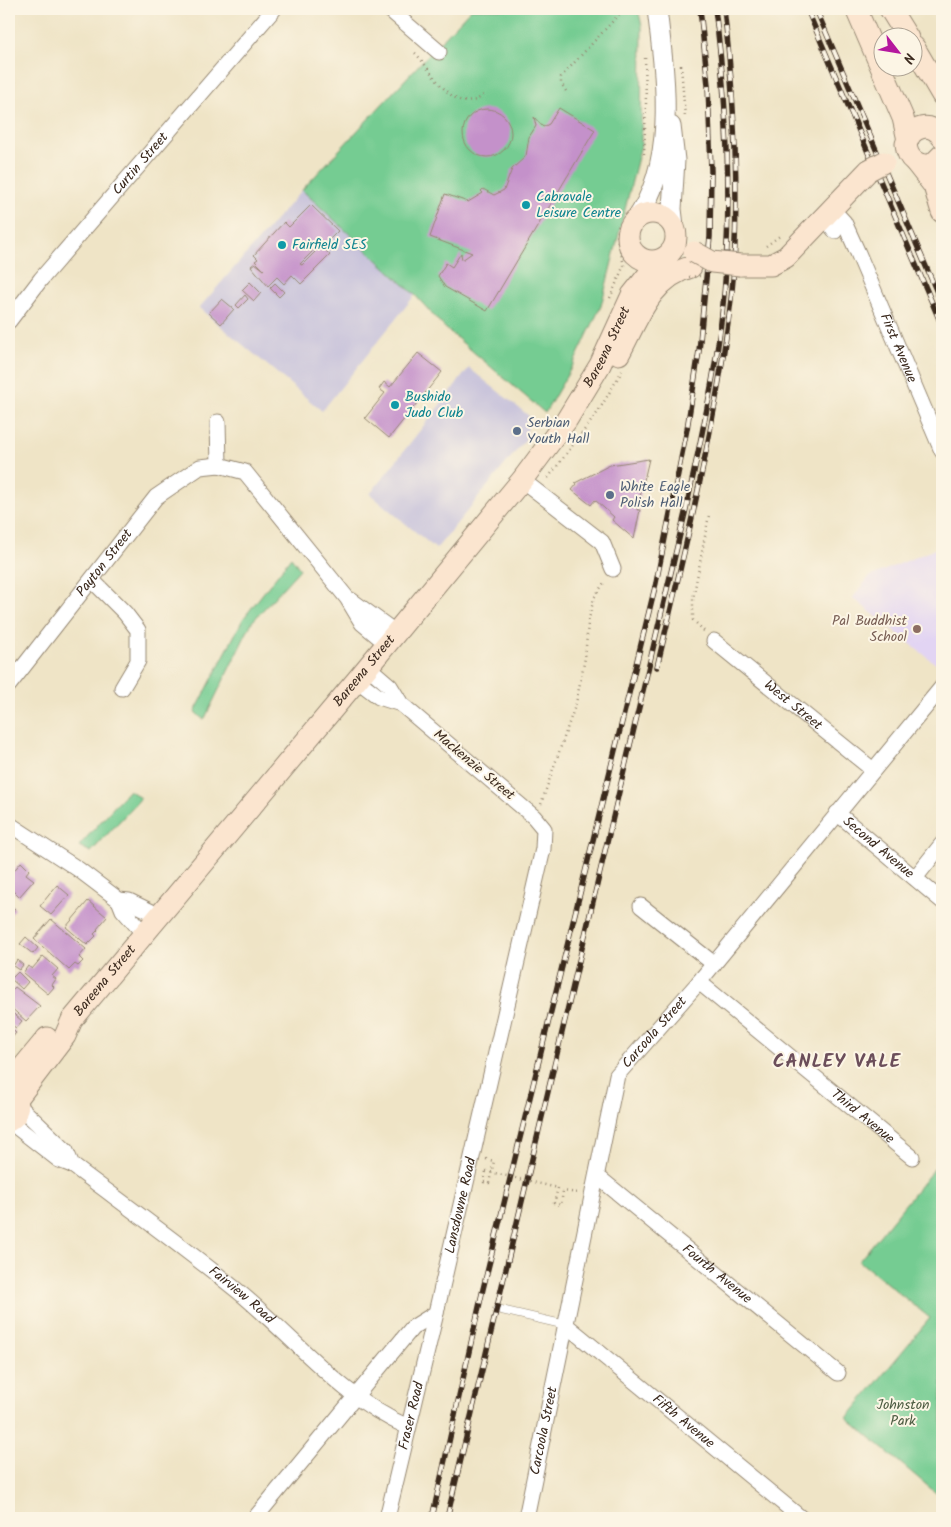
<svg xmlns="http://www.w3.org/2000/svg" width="951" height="1527" font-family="Kalam,sans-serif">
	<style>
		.built { fill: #e2d4f3 }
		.industrial { fill: #c5c0da }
		.green { fill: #74cc92; stroke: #587b58 }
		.building { fill: #c491ca; fill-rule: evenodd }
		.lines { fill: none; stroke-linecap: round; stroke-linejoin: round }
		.service-casing { stroke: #958772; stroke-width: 9 }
		.minor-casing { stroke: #958772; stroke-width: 17 }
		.tertiary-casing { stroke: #958772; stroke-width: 21 }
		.secondary-casing { stroke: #958772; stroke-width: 23 }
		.path { stroke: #958772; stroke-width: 2.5; stroke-dasharray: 1 4; stroke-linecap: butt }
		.service { stroke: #fff; stroke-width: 8 }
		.minor { stroke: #fff; stroke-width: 15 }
		.tertiary { stroke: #fff; stroke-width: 19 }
		.secondary { stroke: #fbe5cf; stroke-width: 21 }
		.rail-casing { stroke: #3b2a1e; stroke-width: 5.5 }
		.rail { stroke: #fcf5e5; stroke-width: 4; stroke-dasharray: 11; stroke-linecap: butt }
		.secondary-bridge-casing { stroke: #958772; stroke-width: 23; stroke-linecap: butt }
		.path-bridge { stroke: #958772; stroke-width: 2.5; stroke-dasharray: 1 4; stroke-linecap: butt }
		.secondary-bridge { stroke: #fbe5cf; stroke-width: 21 }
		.culture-dot { fill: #0f9aa8; stroke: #fcf5e5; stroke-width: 2 }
		.service-dot { fill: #5c6f8a; stroke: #fcf5e5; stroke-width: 2 }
		.education-dot { fill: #8d6e63; stroke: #fcf5e5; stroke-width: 2 }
		.labels { text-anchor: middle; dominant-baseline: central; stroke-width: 4; stroke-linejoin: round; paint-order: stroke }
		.street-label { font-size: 14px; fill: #3b2a1e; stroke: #fcf5e5 }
		.culture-label { font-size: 14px; fill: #0d838f; stroke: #fcf5e5; text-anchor: start }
		.service-label { font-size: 14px; fill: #4e5e75; stroke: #fcf5e5; text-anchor: start }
		.education-label { font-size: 14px; fill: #785e54; stroke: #fcf5e5; text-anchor: end }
		.park-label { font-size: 14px; fill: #4c5b41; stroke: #fcf5e5 }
		.district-label { font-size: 19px; font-weight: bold; letter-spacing: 1px; fill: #6b4e5a; stroke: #fcf5e5 }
	</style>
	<rect width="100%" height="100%" fill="#fcf5e5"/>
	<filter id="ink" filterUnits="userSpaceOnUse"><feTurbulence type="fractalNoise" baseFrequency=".02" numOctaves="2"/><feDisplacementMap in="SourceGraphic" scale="10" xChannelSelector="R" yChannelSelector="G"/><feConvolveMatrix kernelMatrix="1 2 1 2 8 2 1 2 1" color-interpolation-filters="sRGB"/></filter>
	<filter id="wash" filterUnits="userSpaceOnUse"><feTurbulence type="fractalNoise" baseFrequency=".0096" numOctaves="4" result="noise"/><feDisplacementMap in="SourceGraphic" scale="20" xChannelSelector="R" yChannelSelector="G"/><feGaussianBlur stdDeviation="1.12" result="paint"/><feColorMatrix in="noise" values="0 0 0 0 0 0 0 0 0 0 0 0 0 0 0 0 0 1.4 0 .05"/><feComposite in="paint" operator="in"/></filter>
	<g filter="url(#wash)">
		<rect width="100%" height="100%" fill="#efe4c6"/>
		<!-- built -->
		<path class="built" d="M942,546V659L937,665L853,598L869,577Z"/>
		<!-- industrial -->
		<path class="industrial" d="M302,190L415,295L322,411L199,308Z
			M469,368L529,416L526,439L436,549L370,494Z"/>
		<!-- green -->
		<path class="green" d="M471,9H638L642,26L641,145L601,306L574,363L545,413L444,327L415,295L302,190Z
			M291,557L300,569L252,622L204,720L195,712L243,619Z
			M129,790L141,798L91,852L79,846Z
			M942,1159V1498L847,1418L930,1318L859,1261Z"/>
		<g id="blocks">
			<!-- building -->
			<path class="building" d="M559,108L595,130L487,311L445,287L438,276L446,263L452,267L461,253L462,260L472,253L430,237L445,194L468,202L483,193L481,191L483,189L494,195L504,190L512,169L526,156L529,137L536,126L534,117L543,127L549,124Z
				M463 133a24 24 0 1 1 48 0a24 24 0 1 1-48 0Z
				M311,205L338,231L322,247L330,255L301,284L292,275L284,284L277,277L268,286L251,266L255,263L264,270L255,261L258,259L254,255L284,222L289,227ZM304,242L315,252L302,265L300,264L312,252L303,244Z
				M250,282L261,293L254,301L242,290Z
				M275,283L284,292L279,297L270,288Z
				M245,295L248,299L239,308L236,305Z
				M222,299L234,309L221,324L209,313Z
				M418,353L442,372L389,438L365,418L385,393L379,389L384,382L390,387Z
				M649,459L637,510H640L634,539L612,520L614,517L595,500L591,505L572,490L577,484L575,483L610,465Z
				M9,857L15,863L9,869Z
				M21,862L29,870L26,874L34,880L19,897L9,887V877Z
				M57,885L69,895L51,915L40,906Z
				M88,901L107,917L97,929L98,930L94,934L96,936L87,945L66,927Z
				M9,903L15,909L9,916Z
				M51,919L86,949L79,957L83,961L78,966L75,964L69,970L34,939Z
				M26,937L38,948L33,954L20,944Z
				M43,956L58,969L52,976L56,979L52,985L54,987L48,994L23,973L28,966L32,969Z
				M17,960L23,965L19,970L13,966Z
				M18,972L28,982L22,989L11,979Z
				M15,987L40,1006L26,1021L9,1006V994Z
				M9,1010L22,1021L16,1028L9,1023Z
				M9,1027L16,1033L9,1041Z"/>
		</g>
	</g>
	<g filter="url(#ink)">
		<use href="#blocks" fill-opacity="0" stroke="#958772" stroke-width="1"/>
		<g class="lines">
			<!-- service casing -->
			<g class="service-casing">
				<path id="service" d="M497,1309L566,1325"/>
			</g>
			<!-- minor casing -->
			<g class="minor-casing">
				<g id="minor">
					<path d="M389,9L439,52"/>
					<path d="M832,208C829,218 828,223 835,231"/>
					<path id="s1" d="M832,209L844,222L858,253L942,451"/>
					<path id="s2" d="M9,321L41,279L274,9"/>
					<path d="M218,422L219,465L245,472L347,598L362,623L386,643"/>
					<path d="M522,480L602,542L613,569"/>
					<path d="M92,580L125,613L138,630V661L122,688"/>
					<path d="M351,600L395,632"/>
					<path id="s3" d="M714,641L873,770"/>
					<path d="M357,680L379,697L401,704"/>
					<path id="s4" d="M9,685L156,497L200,467L219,465"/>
					<path id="s5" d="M837,813L942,901"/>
					<path d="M9,824L78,869L119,900L129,901L160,916"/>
					<path d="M915,878L942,844"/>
					<path d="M119,900L123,910L144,934"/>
					<path d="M641,906L714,964"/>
					<path id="s6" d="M699,982L912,1157"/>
					<path d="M18,1105L66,1151L72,1165"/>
					<path id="s7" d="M9,1121L59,1160L72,1165C128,1207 185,1248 239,1292C294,1337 342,1399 408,1427"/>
					<path id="s8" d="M597,1176L838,1373"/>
					<path id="s9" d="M566,1325L801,1518"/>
					<path id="s10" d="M255,1518L412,1328L436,1313L543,849L544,829L534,817L401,704L390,686L368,667"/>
					<path id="s11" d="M387,1518L436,1313"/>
					<path id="s12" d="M526,1518L617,1075L699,982L942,687"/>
				</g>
			</g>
			<!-- tertiary casing -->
			<g class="tertiary-casing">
				<path id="tertiary" d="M671,126L675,160L672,209L674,226
					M635,221C678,161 665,77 657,9"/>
			</g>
			<!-- secondary casing -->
			<g class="secondary-casing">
				<g id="secondary">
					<path d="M856,9L903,118L908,140"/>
					<path d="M890,9L908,38"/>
					<path d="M914,47L942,95"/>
					<path d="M942,137C931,121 911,126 906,144C907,159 918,168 933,164L942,155"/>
					<path d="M916,163L934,186L942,212"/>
					<circle cx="652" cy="237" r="24"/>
					<path d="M740,265H771L786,257L869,170"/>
					<path d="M619,354C637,321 651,277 691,267"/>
					<path d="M9,1084L47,1038"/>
					<path d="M9,1093L13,1094L18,1105L15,1116L9,1121"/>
					<path id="s13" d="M17,1099L65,1036L72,1020L357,680L522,480L566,421L600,365L632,295L660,260"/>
				</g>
			</g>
			<!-- path -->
			<path class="path" d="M415,53C432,69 455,122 486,93
				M681,65L685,117
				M566,91L561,83V77L624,9
				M644,154L646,104L645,55
				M766,246L781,235
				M610,298L624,265L617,238L619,223
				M548,478L598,412L622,371
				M704,631L693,620V599L709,515
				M541,804L576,703L585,658L588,623L594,598L605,581
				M486,1159L494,1161L489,1183L484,1182L486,1171
				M558,1188L554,1203L561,1205L563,1191L578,1193"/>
			<!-- service -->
			<use href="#service" class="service"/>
			<!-- minor -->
			<use href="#minor" class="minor"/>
			<!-- tertiary -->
			<use href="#tertiary" class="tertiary"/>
			<!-- secondary -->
			<use href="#secondary" class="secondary"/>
			<!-- rail casing -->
			<g class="rail-casing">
				<path id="rail" d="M807,9L942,326
					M816,9L942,304
					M657,667C680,570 704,473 720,375C726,339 732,302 734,266C739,179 734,94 724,9
					M432,1518L483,1289L656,583L687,429L699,351L710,237L711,171L708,85L700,9
					M447,1518L686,509C703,429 722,347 726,266C731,179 726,94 715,9"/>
			</g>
			<!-- rail -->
			<use href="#rail" class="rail"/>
			<!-- secondary-bridge casing -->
			<g class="secondary-bridge-casing">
				<path id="secondary-bridge" d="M869,170L884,162
					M694,252L712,262L740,265"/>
			</g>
			<!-- path-bridge -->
			<path class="path-bridge" d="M689,277L700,276
				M486,1171L558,1188"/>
			<!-- secondary-bridge -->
			<use href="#secondary-bridge" class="secondary-bridge"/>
		</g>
	</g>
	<!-- markers -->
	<g class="culture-dot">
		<circle cx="526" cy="205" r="5"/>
		<circle cx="282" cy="245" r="5"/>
		<circle cx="395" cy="405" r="5"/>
	</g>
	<g class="service-dot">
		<circle cx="517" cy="431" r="5"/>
		<circle cx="610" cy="495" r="5"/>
	</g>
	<circle class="education-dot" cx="917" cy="629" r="5"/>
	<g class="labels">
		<!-- street labels -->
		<g class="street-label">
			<text stroke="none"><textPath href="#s2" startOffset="205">Curtin Street</textPath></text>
			<text stroke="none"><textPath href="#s13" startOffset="958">Bareena Street</textPath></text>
			<text stroke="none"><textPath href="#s1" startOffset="155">First Avenue</textPath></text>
			<text stroke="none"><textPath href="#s4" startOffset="155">Payton Street</textPath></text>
			<text stroke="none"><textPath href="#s13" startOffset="552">Bareena Street</textPath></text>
			<text stroke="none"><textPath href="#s3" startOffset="102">West Street</textPath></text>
			<text transform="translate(474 765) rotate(40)">Mackenzie Street</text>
			<text stroke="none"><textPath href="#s5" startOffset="54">Second Avenue</textPath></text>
			<text stroke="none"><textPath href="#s13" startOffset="148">Bareena Street</textPath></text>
			<text stroke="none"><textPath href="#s12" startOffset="509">Carcoola Street</textPath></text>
			<text stroke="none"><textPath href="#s6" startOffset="212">Third Avenue</textPath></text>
			<text stroke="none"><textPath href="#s10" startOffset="385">Lansdowne Road</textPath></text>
			<text stroke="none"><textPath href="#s8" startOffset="155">Fourth Avenue</textPath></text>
			<text stroke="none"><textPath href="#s7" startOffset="291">Fairview Road</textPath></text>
			<text stroke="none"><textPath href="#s11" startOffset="105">Fraser Road</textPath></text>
			<text stroke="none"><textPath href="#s9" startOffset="152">Fifth Avenue</textPath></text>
			<text stroke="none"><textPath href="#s12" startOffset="89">Carcoola Street</textPath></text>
		</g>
		<!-- culture labels -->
		<g class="culture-label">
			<text x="536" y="197">Cabravale<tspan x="536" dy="16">Leisure Centre</tspan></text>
			<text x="292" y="245">Fairfield SES</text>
			<text x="405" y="397">Bushido<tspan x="405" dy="16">Judo Club</tspan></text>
		</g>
		<!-- service labels -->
		<g class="service-label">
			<text x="527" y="423">Serbian<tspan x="527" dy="16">Youth Hall</tspan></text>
			<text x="620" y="487">White Eagle<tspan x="620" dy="16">Polish Hall</tspan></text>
		</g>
		<!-- education labels -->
		<g class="education-label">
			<text x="907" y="621">Pal Buddhist<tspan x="907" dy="16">School</tspan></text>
		</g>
		<!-- park labels -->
		<g class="park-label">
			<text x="903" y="1405">Johnston<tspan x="903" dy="16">Park</tspan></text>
		</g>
		<!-- district labels -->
		<g class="district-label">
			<text x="837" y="1062">CANLEY VALE</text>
		</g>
	</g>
	<!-- margin -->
	<rect width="951" height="1527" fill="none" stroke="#fcf5e5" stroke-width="30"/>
	<!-- north arrow -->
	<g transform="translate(898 52) rotate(121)"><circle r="24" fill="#fcf5e5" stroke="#afa495"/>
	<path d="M0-4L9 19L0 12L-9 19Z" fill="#b5179e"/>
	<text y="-8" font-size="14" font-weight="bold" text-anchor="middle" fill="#3b2a1e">N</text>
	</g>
</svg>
